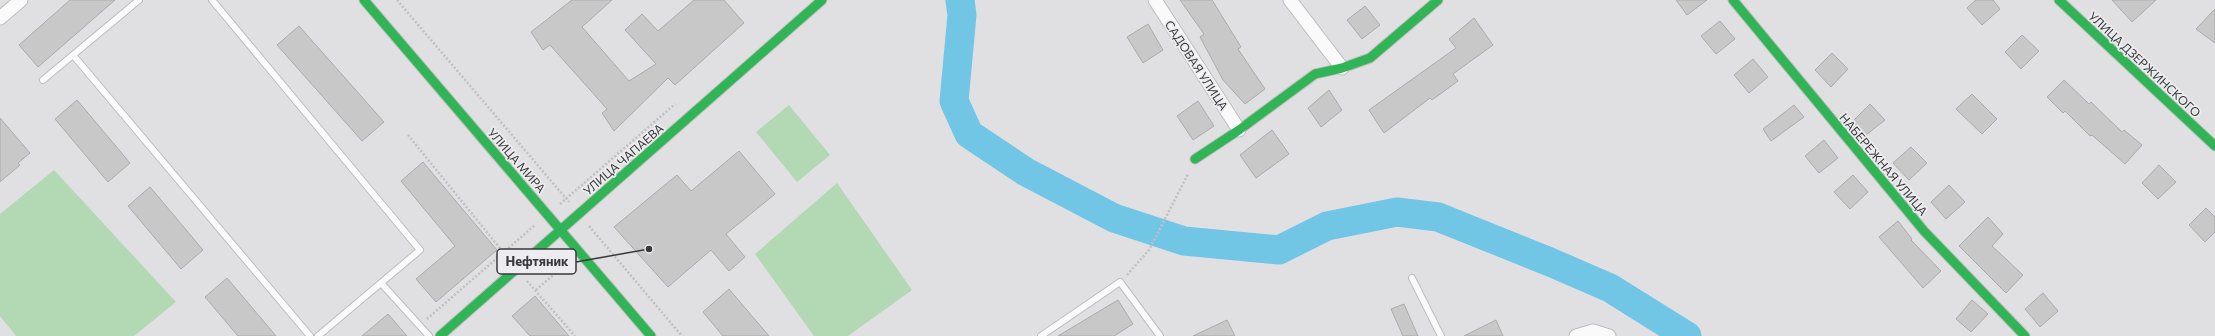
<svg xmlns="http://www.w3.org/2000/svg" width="2215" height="336" font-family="Commissioner,sans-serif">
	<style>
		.green { fill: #b2d8b4 }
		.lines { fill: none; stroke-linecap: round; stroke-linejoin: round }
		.river { stroke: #71c6e6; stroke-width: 29 }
		.building { fill: #c9c8c9; stroke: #ababab }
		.lane-casing { stroke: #bdbdbf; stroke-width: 8 }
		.street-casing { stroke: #bdbdbf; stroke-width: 15 }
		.fast-casing { stroke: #bdbdbf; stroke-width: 11 }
		.path { stroke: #c0c0c2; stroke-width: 2.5; stroke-dasharray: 2 2; stroke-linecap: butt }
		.lane { stroke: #fafafb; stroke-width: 6 }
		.street { stroke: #fafafb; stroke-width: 13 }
		.fast { stroke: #30b455; stroke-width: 9 }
		.labels { text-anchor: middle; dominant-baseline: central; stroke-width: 3.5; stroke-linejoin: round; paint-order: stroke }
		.street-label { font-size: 12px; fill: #39393b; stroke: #ededf1 }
		.leader { fill: none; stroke: #39393b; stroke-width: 1.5 }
		.callout-dot { fill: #39393b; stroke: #ededf1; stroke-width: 1.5 }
		.callout { fill: #ededf1; stroke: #39393b; stroke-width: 1.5 }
		.callout-label { font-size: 13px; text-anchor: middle; font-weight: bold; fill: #39393b }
	</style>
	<rect width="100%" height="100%" fill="#e0e0e3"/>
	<!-- green -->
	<path class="green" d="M789,105L830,155L797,182L756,132Z
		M54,170L176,302L134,336H16L0,316V214Z
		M837,183L912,290L848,336H814L755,254Z"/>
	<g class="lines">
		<!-- river -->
		<path class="river" d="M960,0L962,15L954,101L969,134L1026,172L1114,218L1184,241L1279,250L1327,226L1397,212L1438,217L1550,262L1610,288L1687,336"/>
	</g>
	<!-- building -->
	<path class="building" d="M70,0H115L38,67L19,45Z
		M572,0H612L582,27L629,81L656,64L625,30L642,14L658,31L694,0H724L744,23L675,85L668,78L614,131L602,113L607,109L550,45L543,50L531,32Z
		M1180,0H1212L1241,47L1238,49L1265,89L1245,104L1223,80L1200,37L1204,34Z
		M1676,0H1707L1687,15Z
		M1976,0H1993L2000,9L1982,25L1967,8Z
		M2112,0H2156L2132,22Z
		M1365,6L1380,25L1362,39L1347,20Z
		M2215,9V43L2196,29Z
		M1474,18L1493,45L1453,74L1458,81L1432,100L1430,98L1384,133L1369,110L1456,48L1449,39Z
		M1720,21L1735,39L1716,54L1701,36Z
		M1148,24L1163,50L1143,63L1127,37Z
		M299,26L384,122L362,141L277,45Z
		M2022,35L2039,51L2021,69L2005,52Z
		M1832,53L1848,69L1831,87L1815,70Z
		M1753,59L1768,77L1749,93L1734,75Z
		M2064,80L2089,104L2091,102L2122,132L2124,130L2142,145L2125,164L2092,135L2090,136L2065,111L2063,113L2047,97Z
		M1329,90L1342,110L1321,127L1308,108Z
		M1972,94L1997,119L1982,134L1956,109Z
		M77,100L130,163L108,182L55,119Z
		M1198,101L1214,126L1193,140L1177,116Z
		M1870,104L1885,120L1866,135L1852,122Z
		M1794,105L1804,117L1771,141L1763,129Z
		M0,118L30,153L18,163L20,165L0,182Z
		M1272,130L1289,154L1256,178L1240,155Z
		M1824,140L1838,158L1819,173L1805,156Z
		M1911,147L1927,163L1909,180L1893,163Z
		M739,151L775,194L726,234L745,257L729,271L711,250L668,287L614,227L677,175L691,191Z
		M423,162L497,250L436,302L416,279L455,246L401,181Z
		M2159,165L2176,182L2158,199L2142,183Z
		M1853,175L1868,192L1850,209L1834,192Z
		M1949,185L1965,202L1946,219L1931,202Z
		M150,187L203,250L181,269L128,206Z
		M2206,208L2215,217V232L2205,242L2189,225Z
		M1988,217L2003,234L1992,246L2023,275L2006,293L1959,246Z
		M1898,221L1912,239L1911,240L1941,271L1923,288L1879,237Z
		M227,278L238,291L276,336H238L205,297Z
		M729,289L769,336H723L703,312Z
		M2043,293L2058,311L2040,327L2025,309Z
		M535,296L569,336H530L512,316Z
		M1118,300L1133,324L1114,336H1058Z
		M1972,300L1988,314L1971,332L1956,319Z
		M1404,304L1418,336H1403L1391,309Z
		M388,314L407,336H362Z
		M1227,320L1235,336H1193Z
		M1496,320L1503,336H1464Z"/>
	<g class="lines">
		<!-- lane casing -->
		<g class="lane-casing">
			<path id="lane" d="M212,0L420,250L318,336
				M73,55L310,336
				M43,80L139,0
				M1412,278L1441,336
				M381,283L429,336
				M1041,336L1120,282L1160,336"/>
		</g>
		<!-- street casing -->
		<g class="street-casing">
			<path id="street" d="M1155,0L1239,130
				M1290,0L1342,68
				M0,18L21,0
				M1576,336L1593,331L1609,336"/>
		</g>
		<!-- fast casing -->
		<g class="fast-casing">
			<path id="fast" d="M364,0L651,336
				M1733,0L1924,231L2025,336
				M2059,0L2215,146
				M1195,159L1239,130L1315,74L1342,68L1370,58L1438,0
				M440,336L822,0"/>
		</g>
		<!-- path -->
		<path class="path" d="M397,0L569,202
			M408,135L507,257
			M560,204L675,104
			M589,226L682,336
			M1127,275L1149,250L1188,174
			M527,281L575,336
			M536,290L567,263
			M427,319L535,225"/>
		<!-- lane -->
		<use href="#lane" class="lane"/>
		<!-- street -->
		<use href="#street" class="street"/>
		<!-- fast -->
		<use href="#fast" class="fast"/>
	</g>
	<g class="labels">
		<!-- street labels -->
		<g class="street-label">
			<text transform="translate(2145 64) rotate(43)">УЛИЦА ДЗЕРЖИНСКОГО</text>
			<text transform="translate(1197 65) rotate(57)">САДОВАЯ УЛИЦА</text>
			<text transform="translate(623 159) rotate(-41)">УЛИЦА ЧАПАЕВА</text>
			<text transform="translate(517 160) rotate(49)">УЛИЦА МИРА</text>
			<text transform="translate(1884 164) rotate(50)">НАБЕРЕЖНАЯ УЛИЦА</text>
		</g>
	</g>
	<!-- callouts -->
	<path class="leader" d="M649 249L576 262"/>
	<circle class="callout-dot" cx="649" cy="249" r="4"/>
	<rect class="callout" x="497" y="249" width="79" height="25" rx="4"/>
	<g class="callout-label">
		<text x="537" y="266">Нефтяник</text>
	</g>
</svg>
